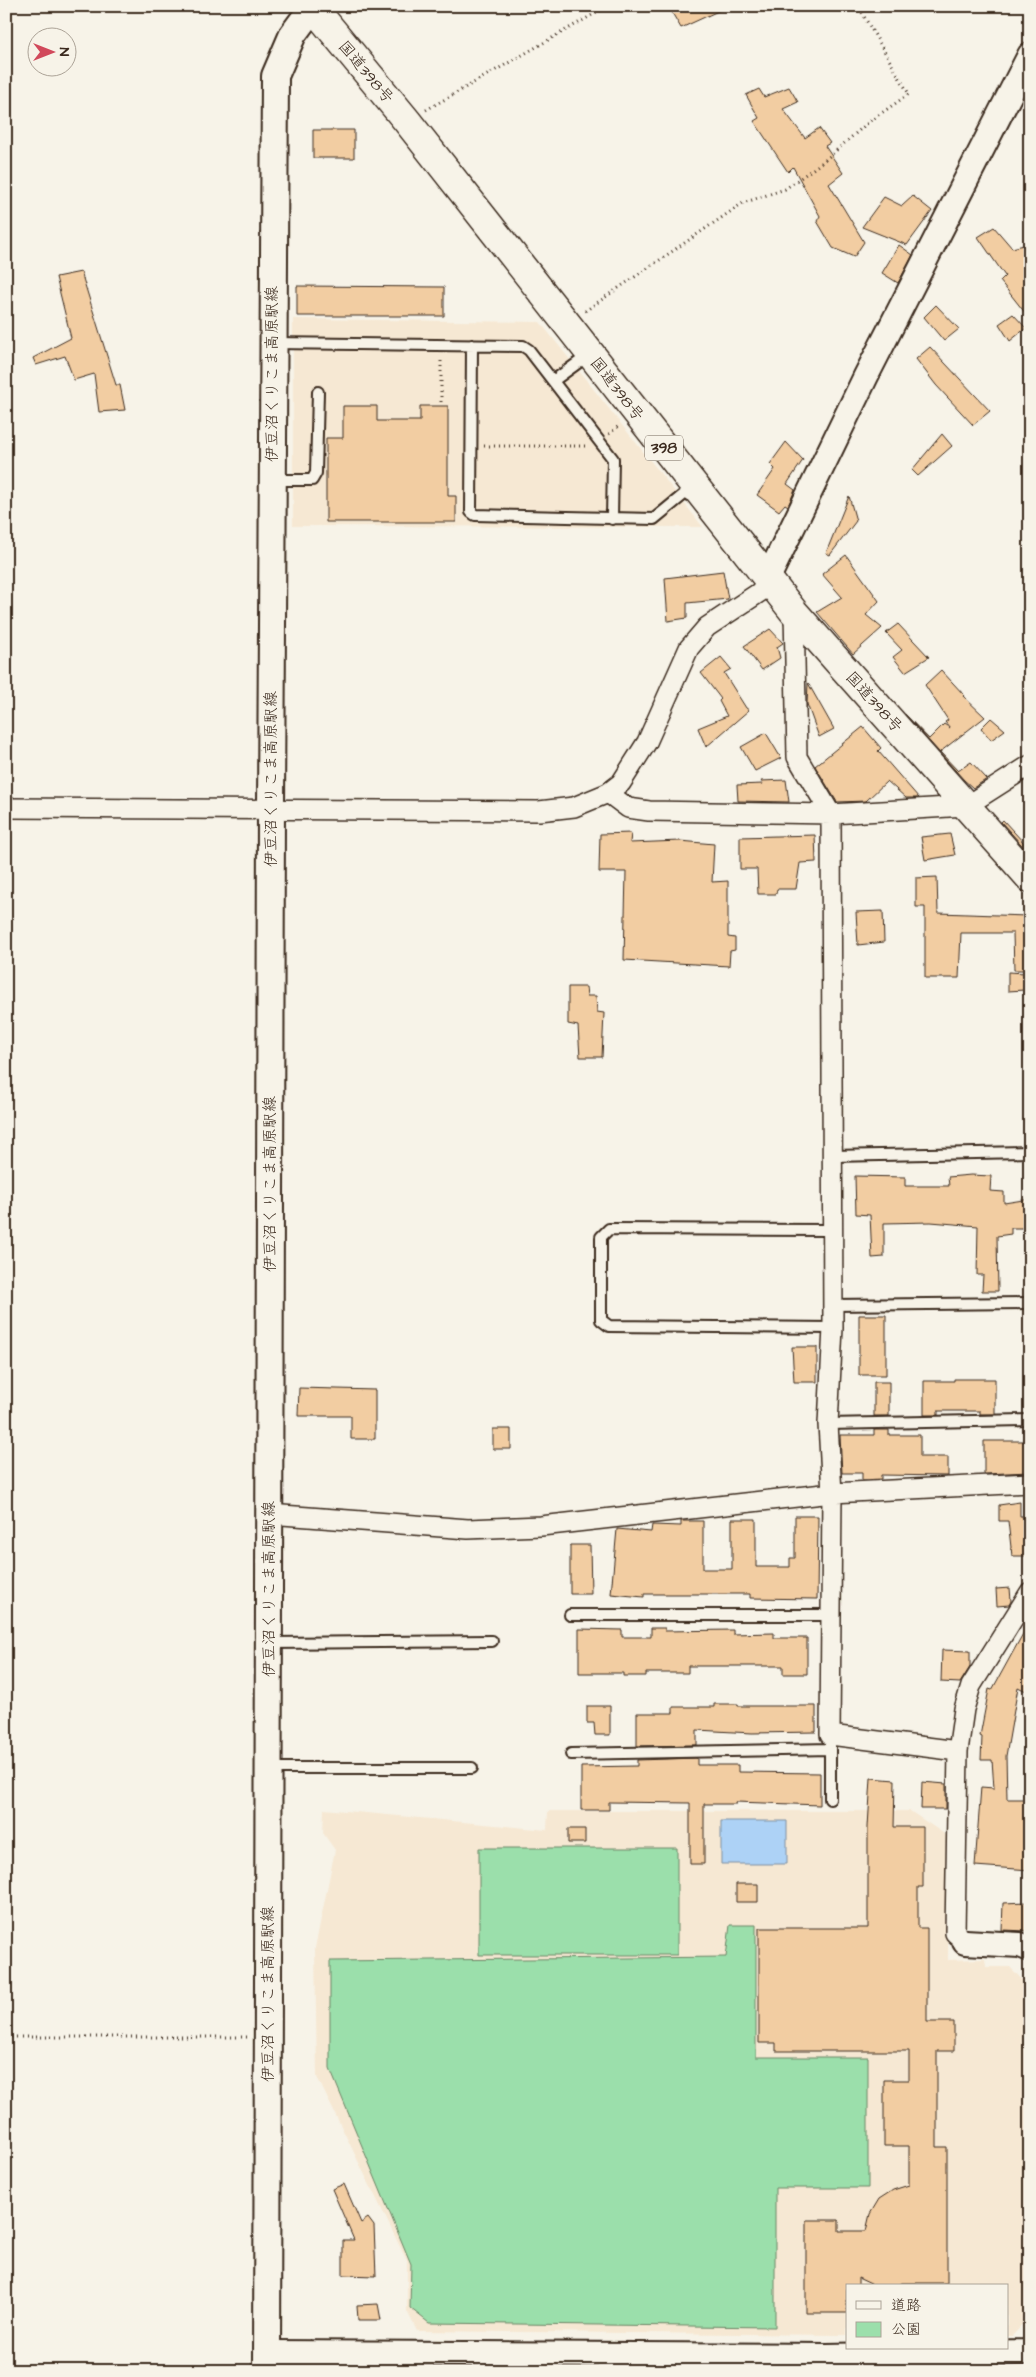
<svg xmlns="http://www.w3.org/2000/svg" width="1036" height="2377" font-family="'Architects Daughter','Klee One',sans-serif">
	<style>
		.built { fill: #f6e8d3 }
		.green { fill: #9bdfab; stroke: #6b8464 }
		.water { fill: #add2f6; stroke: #7f8fa0 }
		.building { fill: #f2cda2; stroke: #3b2a1e }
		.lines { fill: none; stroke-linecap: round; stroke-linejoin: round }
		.service-casing { stroke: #3b2a1e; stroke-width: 14 }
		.minor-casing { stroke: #3b2a1e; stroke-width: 22 }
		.tertiary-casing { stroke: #3b2a1e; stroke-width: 28 }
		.secondary-casing { stroke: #3b2a1e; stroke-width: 30 }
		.trunk-casing { stroke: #3b2a1e; stroke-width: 31 }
		.path { stroke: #3b2a1e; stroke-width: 3; stroke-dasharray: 1 4; stroke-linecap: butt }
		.service { stroke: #f7f3e8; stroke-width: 10 }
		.minor { stroke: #f7f3e8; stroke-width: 19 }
		.tertiary { stroke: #f7f3e8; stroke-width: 24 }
		.secondary { stroke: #f7f3e8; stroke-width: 26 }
		.trunk { stroke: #f7f3e8; stroke-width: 28 }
		.labels { text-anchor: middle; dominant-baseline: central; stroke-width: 4.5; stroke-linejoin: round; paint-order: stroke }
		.shield { fill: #f7f3e8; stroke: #73665b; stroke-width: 1 }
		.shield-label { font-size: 15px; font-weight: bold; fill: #3b2a1e }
		.street-label { font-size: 16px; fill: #3b2a1e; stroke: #f7f3e8 }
	</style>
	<rect width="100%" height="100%" fill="#f7f3e8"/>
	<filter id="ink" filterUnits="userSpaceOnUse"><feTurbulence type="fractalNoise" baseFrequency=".02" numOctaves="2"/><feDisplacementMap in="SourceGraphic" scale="10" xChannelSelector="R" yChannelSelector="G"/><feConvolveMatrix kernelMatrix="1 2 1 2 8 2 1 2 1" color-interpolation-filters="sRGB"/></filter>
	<g filter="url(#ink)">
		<!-- built -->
		<path class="built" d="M293,319L540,322L703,527L293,526Z
			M324,1809L547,1830L548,1811H910L949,1837L948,1960L985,1959L986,1967H1010L1030,1988V2317L1012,2336H1007V2286H847V2335L417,2331L407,2311V2261L317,2077L315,1948L335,1850L323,1833Z"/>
		<!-- green -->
		<path class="green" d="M479,1848H677V1955H479Z
			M730,1925H756V2057H868V2188H775V2327L429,2323L410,2308L411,2264L330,2069V1961L726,1957Z"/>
		<!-- water -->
		<path class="water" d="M721,1821H787V1864H721Z"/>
		<!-- building -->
		<path class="building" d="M668,6H729L681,28Z
			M789,87L798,102L783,109L805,138L819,128L830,143L825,146L843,173L829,184L864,242L854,257L833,248L817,221L820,216L793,167L788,172L754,121L759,118L746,95L759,89L764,97Z
			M313,130H354V158H313Z
			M913,196L932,211L907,245L862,227L884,197L902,206Z
			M994,227L1012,248L1024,245L1030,255V319L1000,281L1005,276L978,237Z
			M899,245L913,255L898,283L882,273Z
			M81,272L116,385H120L125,410L99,412L94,374L74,380L65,356L36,365L33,358L71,338L56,277Z
			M297,286L444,287V316H297Z
			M936,305L959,329L944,341L924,317Z
			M1013,314L1026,328L1010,341L999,324Z
			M930,347L990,411L973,425L936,385L916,359Z
			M343,406H377V421H420V406H448V496H456V522H326V438H343Z
			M942,434L952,446L918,476L912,470Z
			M786,442L803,460L787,484L795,490L788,506L785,504L779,511L757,495L775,469L770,464Z
			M849,496L856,521L830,555L826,553Z
			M846,555L879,601L866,615L882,628L853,654L817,612L842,597L822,574Z
			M723,571L728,599L687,603V618L668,621L665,578Z
			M898,624L929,657L905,672L893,657L902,650L886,633Z
			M770,629L783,643L777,647L780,658L762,670L744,646Z
			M721,657L731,669L724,673L746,708L749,710L706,747L698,728L727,716L719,701L721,699L701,673Z
			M941,670L964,695L963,696L985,717L940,752L958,771L971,762L987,779L973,788L964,780L905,714L929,739L944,724L950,728L945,722L948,720L925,685Z
			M808,683L834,729L819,737L807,704Z
			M991,718L1005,730L991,740L981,728Z
			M863,727L881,748L878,751L919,798H906L887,781L866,801L837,802L815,766Z
			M766,733L781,758L755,771L741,747Z
			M786,780L789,802L738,801L737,785L763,784L761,781Z
			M1003,820L1024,843L1023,844L1030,854L1001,822Z
			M631,833L630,843L680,841L714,844L712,882L728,881V937L735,938V950L730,951L729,966L624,960L626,872H599L600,834Z
			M950,834L955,855L925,860L921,837Z
			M815,835L816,862L800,863L796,889H777L776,894H758L757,869H740V837Z
			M937,877L938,913L1027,916L1028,970H1014L1013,933H961L959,978H925V907H916V878Z
			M883,911L884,942L858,945L856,912Z
			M1008,972L1025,973L1024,990L1008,991Z
			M568,987H586L587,996H596L597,1012L604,1013L602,1057H580L578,1026L568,1024Z
			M971,1175L991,1176L990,1191L1004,1192V1203L1030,1199V1228H1011V1234L997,1236L998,1291H982L983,1275H977L978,1226L931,1222L884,1223V1257L872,1258L870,1215L856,1214L855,1176L905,1177V1186H949L948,1177Z
			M859,1315H886V1375H859Z
			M792,1347H817V1382H794Z
			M954,1379H995V1414H980V1411H938V1415H924V1381H954Z
			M874,1382H889V1416H874Z
			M299,1388L375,1390V1439H351V1416H298Z
			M493,1429H511V1449H493Z
			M874,1430H889V1435H920V1457H948V1476L881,1475V1479L862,1480V1473H842L840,1435H874Z
			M984,1441H1030V1472L984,1474Z
			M1020,1502V1516H1030V1556H1012L1008,1521H999V1505Z
			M795,1516H818L817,1599L750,1598V1594H644V1597L611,1594L617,1529L651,1532L652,1525L681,1526V1521H703V1569H732V1519H756V1567H790V1558H795Z
			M570,1545H590L591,1594H570Z
			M1010,1588L1011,1601L1009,1605L997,1606L996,1589Z
			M1030,1621V1693L1018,1687L1006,1756L1007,1799H1030V1870L975,1866L981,1787L994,1788L992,1760H981L982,1737L980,1736L989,1689L992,1690Z
			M651,1628H665V1631L733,1630V1634L774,1633V1638H807V1674H783V1666H688V1673H646V1676H623V1673H579V1629L622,1630V1637H651Z
			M942,1650L970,1651V1667L960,1683L941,1682Z
			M714,1704H738V1706H816V1732L752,1733L697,1730V1745L637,1746V1713H673V1707H714Z
			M587,1706H610V1735H595L594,1723H587Z
			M697,1758V1765H738V1772L820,1773V1805L736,1802V1804H704V1864H690V1803L609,1802V1810H581V1767L637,1766V1760Z
			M871,1778L895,1780L894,1827H923V1887H918V1928H927V2022H954V2051H937V2147H947V2283H902L895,2286H875L858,2278V2286H847V2313H806V2220H839V2231H866L870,2214L879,2199L893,2190L909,2185V2146H884V2080H909V2051H776V2043H759V1928H868V1827Z
			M922,1782L946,1784V1809H921Z
			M568,1829H585V1843H568Z
			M736,1884H758V1902H736Z
			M1028,1902V1931L1002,1930L1003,1903Z
			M344,2184L361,2223L368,2218L374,2226L376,2276L343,2275V2240H354L332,2189Z
			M378,2304L381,2320H358L357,2305Z"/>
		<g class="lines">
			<!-- service casing -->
			<g class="service-casing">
				<path id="service" d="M274,343L523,346L529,350L613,459L612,519
					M472,345L471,512L475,515L654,519L693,487
					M553,381L590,354
					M274,480H312L316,473L318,392
					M832,1156L1030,1152
					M832,1230L609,1229L601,1237V1320L609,1326L833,1328
					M832,1305L1030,1303
					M828,1424L1030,1420
					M570,1615H830
					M270,1643L492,1641
					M571,1754L830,1749
					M270,1768H472
					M830,1799V1744"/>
			</g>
			<!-- minor casing -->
			<g class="minor-casing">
				<path id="minor" d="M794,612L797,757L831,814L833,1328L828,1424L832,1493L830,1735L958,1751
					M608,793L628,808L649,811L831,814L966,806L1030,765
					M6,808L539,811L574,807L608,793L621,783L647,742L689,648L707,627L760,592L767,580
					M269,1514L468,1529L541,1526L832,1493L1030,1483
					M965,1942L955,1933L958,1751L964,1709L971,1686L1030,1592"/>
			</g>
			<!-- tertiary casing -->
			<g class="tertiary-casing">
				<path id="tertiary" d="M767,580L866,376L1030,55
					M965,1942L1020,1945L1030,1949
					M267,2353L827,2356L1026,2352L1030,2350"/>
			</g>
			<!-- secondary casing -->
			<g class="secondary-casing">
				<path id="secondary" d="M267,2371L271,808L275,76L293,34L313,7"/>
			</g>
			<!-- trunk casing -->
			<g class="trunk-casing">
				<path id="trunk" d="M312,6L407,121L794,612L1030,878"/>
			</g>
			<!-- path -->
			<path class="path" d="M426,110L608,6
				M585,311L743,203L785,189L824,161L870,121L909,94L858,6
				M441,402V359
				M609,434L620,425
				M484,446H587
				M6,2037H248"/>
			<!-- service -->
			<use href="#service" class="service"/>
			<!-- minor -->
			<use href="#minor" class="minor"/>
			<!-- tertiary -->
			<use href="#tertiary" class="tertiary"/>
			<!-- secondary -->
			<use href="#secondary" class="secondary"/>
			<!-- trunk -->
			<use href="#trunk" class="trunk"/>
		</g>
	</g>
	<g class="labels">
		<!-- shield labels -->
		<rect class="shield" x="645" y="435.5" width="38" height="25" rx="4"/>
		<g class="shield-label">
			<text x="664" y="448">398</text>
		</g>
		<!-- street labels -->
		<g class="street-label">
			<text transform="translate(366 72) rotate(50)">国道398号</text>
			<text transform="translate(272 374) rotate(-90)">伊豆沼くりこま高原駅線</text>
			<text transform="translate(617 389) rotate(52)">国道398号</text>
			<text transform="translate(874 702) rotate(48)">国道398号</text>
			<text transform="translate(271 779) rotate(-90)">伊豆沼くりこま高原駅線</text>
			<text transform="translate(270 1184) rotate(-90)">伊豆沼くりこま高原駅線</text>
			<text transform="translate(269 1589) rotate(-90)">伊豆沼くりこま高原駅線</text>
			<text transform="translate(268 1994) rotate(-90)">伊豆沼くりこま高原駅線</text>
		</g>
	</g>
	<!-- margin -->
	<rect width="1036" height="2377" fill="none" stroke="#f7f3e8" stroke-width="25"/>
	<rect x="12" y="12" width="1011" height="2352" fill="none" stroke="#3b2a1e" stroke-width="2" filter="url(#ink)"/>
	<!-- legend -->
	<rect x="846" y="2284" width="162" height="65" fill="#f7f3e8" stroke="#aca397"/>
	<rect x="856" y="2301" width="25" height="8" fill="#f7f3e8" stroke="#aca397"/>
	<text x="891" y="2310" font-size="15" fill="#3b2a1e">道路</text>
	<rect x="856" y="2322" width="25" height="15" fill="#9bdfab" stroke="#aca397"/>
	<text x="891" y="2334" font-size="15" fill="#3b2a1e">公園</text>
	<!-- north arrow -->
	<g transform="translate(52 52) rotate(90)"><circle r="24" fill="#f7f3e8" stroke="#aca397"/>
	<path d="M0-4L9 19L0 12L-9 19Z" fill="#d1495b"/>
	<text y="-8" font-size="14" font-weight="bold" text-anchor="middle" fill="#3b2a1e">N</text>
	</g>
</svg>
